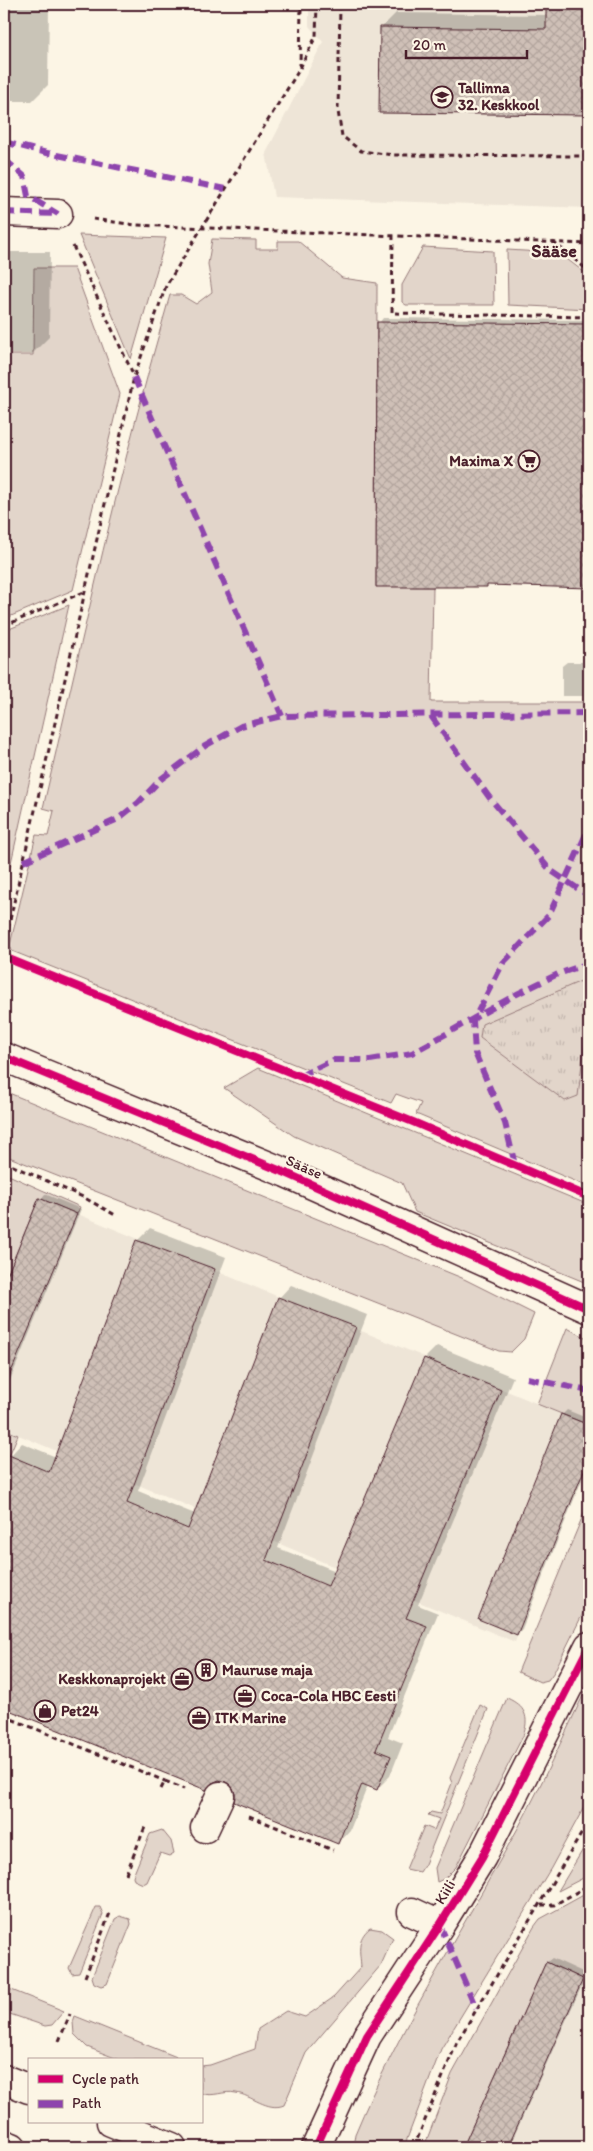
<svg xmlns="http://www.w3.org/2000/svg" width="593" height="2151" font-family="Itim,sans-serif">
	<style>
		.built { fill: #eee5d7 }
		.grass { fill: #e2d5ca; stroke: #967a7a }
		.park { fill: url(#park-tufts); stroke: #967a7a }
		.shadow { fill: #0003 }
		.building { fill: url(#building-cross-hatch); stroke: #4a1f2b }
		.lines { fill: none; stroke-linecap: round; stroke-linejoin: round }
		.minor-casing { stroke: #4a1f2b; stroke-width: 31 }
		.major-casing { stroke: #4a1f2b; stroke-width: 31 }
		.path { stroke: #4a1f2b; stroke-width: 3; stroke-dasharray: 5 4; stroke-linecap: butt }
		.minor { stroke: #fcf5e5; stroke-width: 28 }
		.major { stroke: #fcf5e5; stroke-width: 28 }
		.quiet { stroke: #8e44ad; stroke-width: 6; stroke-dasharray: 12 6; stroke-linecap: butt }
		.cycleway-casing { stroke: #fcf5e5; stroke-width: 11 }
		.cycleway { stroke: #d6006c; stroke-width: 8 }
		.labels { text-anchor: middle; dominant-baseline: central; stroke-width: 5; stroke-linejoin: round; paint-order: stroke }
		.poi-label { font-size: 15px; font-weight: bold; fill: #4a1f2b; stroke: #fcf5e5; text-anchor: start }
		.street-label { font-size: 15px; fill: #4a1f2b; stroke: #fcf5e5 }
		.quarter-label { font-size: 18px; font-weight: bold; fill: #4a1f2b; stroke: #fcf5e5 }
	</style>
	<defs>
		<pattern id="park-tufts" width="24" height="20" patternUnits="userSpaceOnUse" patternTransform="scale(1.25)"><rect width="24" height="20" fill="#e2d5ca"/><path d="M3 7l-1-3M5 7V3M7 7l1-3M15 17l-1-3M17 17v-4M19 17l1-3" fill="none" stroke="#c3b6ae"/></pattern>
		<pattern id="building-cross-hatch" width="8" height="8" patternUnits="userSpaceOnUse" patternTransform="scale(1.25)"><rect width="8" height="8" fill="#cfc0b7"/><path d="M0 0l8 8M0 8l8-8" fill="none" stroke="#b3a59e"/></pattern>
	</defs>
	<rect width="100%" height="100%" fill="#fcf5e5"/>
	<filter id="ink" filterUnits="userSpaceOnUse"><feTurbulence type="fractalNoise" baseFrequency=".02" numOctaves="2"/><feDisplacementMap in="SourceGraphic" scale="10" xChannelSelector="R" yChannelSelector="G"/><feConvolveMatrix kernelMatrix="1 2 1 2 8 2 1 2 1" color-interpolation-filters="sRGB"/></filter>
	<g filter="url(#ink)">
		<!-- built -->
		<path class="built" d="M309,4H589V208L274,197L266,153L323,42L309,26Z
			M39,1198L589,1425V1458L515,1642L4,1429V1283Z
			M543,1946L589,1967V2147H448Z"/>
		<!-- grass -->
		<path class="grass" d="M79,235L166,238L131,359Z
			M212,239L256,240V249H278V241H298L342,278L377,283L376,586L433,587L431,702H589V1187L416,1114L421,1103L396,1094L391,1103L12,951L10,945L36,835L48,836L54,811L43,808C83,636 121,464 170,295H181L196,304L212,292L208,264Z
			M423,247L493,251L494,305H406L402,302V285Z
			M507,250L559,253L589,276V309L508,305Z
			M34,268H74L120,394L73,590L4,619V355H33Z
			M69,605L4,894V631Z
			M258,1068L589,1205V1284L415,1212L402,1183L294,1136L224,1088Z
			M4,1091L462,1278L534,1314L524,1339L511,1352L499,1351L4,1155Z
			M4,1173L80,1207L77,1214L39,1198L4,1283Z
			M567,1328L589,1339V1425L537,1404Z
			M4,1429L18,1435L4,1467Z
			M589,1501V1601L554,1672L548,1680L540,1682L518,1672Z
			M589,1683V1798L551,1868L441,2049L404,2147H363L354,2141L355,2134C398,2031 454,1943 508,1846C538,1794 563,1737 589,1683Z
			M507,1698C525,1706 530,1717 523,1736L456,1867L444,1879L437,1882L435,1868Z
			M480,1705L488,1709L425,1864L420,1872L406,1869L424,1826L434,1830L439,1819L428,1815L431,1812L440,1814L452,1783L450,1778Z
			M162,1830L171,1841L174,1853L169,1856L160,1853L147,1882L143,1884L134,1880L133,1876L150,1834Z
			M588,1841L589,1875L558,1891Z
			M589,1892V1986L583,1979L546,1962L463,2147H424L452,2074L534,1927L540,1919Z
			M96,1907H100L103,1914L79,1973L72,1974L69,1968Z
			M120,1916L130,1919L131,1924L107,1984L101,1986L94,1983L92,1977L115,1919Z
			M370,1928L382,1930L393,1938L381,1965L306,2053L284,2105C268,2112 251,2095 236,2093C224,2090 213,2098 201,2093V2066L210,2065L255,2049L258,2029L286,2011L305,2017L334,1997L361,1967C360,1951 356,1939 370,1928Z
			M4,1987L64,2011L52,2025L45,2026L4,2012Z
			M75,2016L184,2060H120L87,2047L74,2034L73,2022Z"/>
		<!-- park -->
		<path class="park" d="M581,981L589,988V1007L578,1096L565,1101L480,1038L482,1024Z"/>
		<!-- shadow -->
		<path class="shadow" d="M4,4H49L48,85L32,101H4Z
			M547,4H589V114L381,112L382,27L396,13L547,15Z
			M4,252H50L49,337L32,354H4Z
			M383,318L589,320V587L488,583L379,323Z
			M567,662H589V696H562V666Z
			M45,1194L81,1209L4,1395V1287L41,1199Z
			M150,1228L226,1257L138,1491L195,1514L279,1298L291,1285L367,1315L278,1548L336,1571L425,1358L437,1346L513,1377L418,1605L438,1613L388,1737L403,1743L390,1776L377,1789L368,1785L350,1830L338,1843L237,1794L234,1787L227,1781L219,1779L212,1781L205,1788L4,1706V1470L10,1456L22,1443L56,1457L137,1241Z
			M567,1410L589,1419V1462L522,1629L517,1634L562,1415Z
			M552,1958L587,1974L509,2147H465L547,1962Z"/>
		<!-- building -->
		<path class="building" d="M546,4H589V115L379,113L380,27L546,29Z
			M377,322L589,324V588L487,585V587H376Z
			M39,1198L77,1214L4,1389V1283Z
			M136,1240L215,1269L127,1503L188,1529L278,1297L356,1327L266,1560L328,1586L424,1358L501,1390L406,1618L427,1626L376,1750L391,1756L377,1790L362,1784L338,1844L234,1802L235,1794L233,1788L226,1782L219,1780L212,1783L206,1790L4,1708V1453L49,1472Z
			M561,1414L589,1425V1458L517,1635L478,1619Z
			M546,1962L583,1979L508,2147H463Z"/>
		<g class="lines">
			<!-- minor casing -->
			<g class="minor-casing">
				<path id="minor" d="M4,212L58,214
					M4,1057L286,1173L589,1309
					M205,1828L220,1796
					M412,1912L440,1925
					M316,2147L367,2036L440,1925L482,1857L589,1646"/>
			</g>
			<!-- major casing -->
			<g class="major-casing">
				<path id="major" d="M4,2079L29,2089
					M111,2122L172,2147
					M4,2144L12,2147"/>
			</g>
			<!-- path -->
			<path class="path" d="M317,5L472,7V4
				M340,5L338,111L342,136L361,151L394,155L589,156
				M300,68L301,4
				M93,219L135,225L589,244
				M393,235L392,313L589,317
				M553,242L589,271
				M73,246L134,376
				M4,626L84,592
				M4,946L134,377L166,286L299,70L316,36L317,4
				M4,1162L83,1197L117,1216
				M4,1716L165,1781
				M161,1789L165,1781L184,1789
				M249,1816L333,1850
				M126,1874L145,1827
				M541,1905H554L589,1885
				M85,1977L110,1913
				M59,2041L70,2014
				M414,2147L457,2042L589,1821"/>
			<!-- minor -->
			<use href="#minor" class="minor"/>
			<!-- major -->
			<use href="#major" class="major"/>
			<!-- quiet -->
			<path class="quiet" d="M4,142L47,153L225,189
				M4,159L24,176L28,196L58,214
				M4,212L56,214
				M134,377L282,716
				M431,716L489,797L550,870L589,896
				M23,862L118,819L138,803L161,779L205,746L241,726L282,716L589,713
				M300,1076L333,1060H370L412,1053L517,994L558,974L589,963
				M515,1165L505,1123L475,1053L473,1021L503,963L549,915L587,832L589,810
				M527,1378L589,1391
				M440,1925L476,2008"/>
			<!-- cycleway casing -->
			<g class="cycleway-casing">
				<path id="cycleway" d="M4,957L413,1122L589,1197
					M4,1057L286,1173L589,1309
					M316,2147L367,2036L440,1925L482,1857L589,1646"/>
			</g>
			<!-- cycleway -->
			<use href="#cycleway" class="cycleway"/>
		</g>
	</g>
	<!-- icons -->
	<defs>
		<g id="school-ring" transform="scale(1.125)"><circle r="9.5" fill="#fcf5e5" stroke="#4a1f2b" stroke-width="1.5"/><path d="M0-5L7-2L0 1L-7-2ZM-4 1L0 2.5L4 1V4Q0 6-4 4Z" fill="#4a1f2b"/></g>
		<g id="supermarket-ring" transform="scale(1.125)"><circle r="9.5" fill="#fcf5e5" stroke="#4a1f2b" stroke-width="1.5"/><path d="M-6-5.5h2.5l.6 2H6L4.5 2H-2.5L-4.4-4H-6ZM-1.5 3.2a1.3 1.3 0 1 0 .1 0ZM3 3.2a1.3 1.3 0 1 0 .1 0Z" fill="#4a1f2b"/></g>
		<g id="building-ring" transform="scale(1.125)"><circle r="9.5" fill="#fcf5e5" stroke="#4a1f2b" stroke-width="1.5"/><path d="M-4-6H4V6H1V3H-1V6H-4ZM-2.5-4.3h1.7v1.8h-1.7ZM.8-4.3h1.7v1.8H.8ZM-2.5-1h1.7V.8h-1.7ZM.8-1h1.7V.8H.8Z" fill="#4a1f2b"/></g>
		<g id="office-ring" transform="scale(1.125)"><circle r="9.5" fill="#fcf5e5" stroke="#4a1f2b" stroke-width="1.5"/><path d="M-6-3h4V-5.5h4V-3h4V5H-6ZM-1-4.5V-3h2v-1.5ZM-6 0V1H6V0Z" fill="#4a1f2b"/></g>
		<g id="shop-ring" transform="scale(1.125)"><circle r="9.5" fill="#fcf5e5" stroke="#4a1f2b" stroke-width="1.5"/><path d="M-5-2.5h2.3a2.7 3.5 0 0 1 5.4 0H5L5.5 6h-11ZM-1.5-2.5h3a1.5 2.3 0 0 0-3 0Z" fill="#4a1f2b"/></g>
	</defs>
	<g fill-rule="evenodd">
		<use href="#school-ring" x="442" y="97"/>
		<use href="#supermarket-ring" x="529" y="461"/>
		<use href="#building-ring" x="206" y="1670"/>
		<use href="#office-ring" x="182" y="1679"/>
		<use href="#office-ring" x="245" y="1696"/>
		<use href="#shop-ring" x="45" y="1711"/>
		<use href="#office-ring" x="199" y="1718"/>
	</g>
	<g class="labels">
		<!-- poi labels -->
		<g class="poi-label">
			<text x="458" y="88">Tallinna<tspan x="458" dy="17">32. Keskkool</tspan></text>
			<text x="513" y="461" text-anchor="end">Maxima X</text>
			<text x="222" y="1670">Mauruse maja</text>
			<text x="166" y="1679" text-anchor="end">Keskkonaprojekt</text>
			<text x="261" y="1696">Coca-Cola HBC Eesti</text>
			<text x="61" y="1711">Pet24</text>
			<text x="215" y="1718">ITK Marine</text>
		</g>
		<!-- street labels -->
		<g class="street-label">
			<text transform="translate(304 1167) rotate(24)">Sääse</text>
			<text transform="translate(445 1892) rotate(-59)">Kiili</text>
		</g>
		<!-- quarter labels -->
		<g class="quarter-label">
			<text x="554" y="251">Sääse</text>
		</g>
	</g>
	<!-- margin -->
	<rect width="593" height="2151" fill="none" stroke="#fcf5e5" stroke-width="20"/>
	<rect x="10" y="10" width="573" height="2131" fill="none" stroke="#4a1f2b" stroke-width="2" filter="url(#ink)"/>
	<!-- legend -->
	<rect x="28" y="2058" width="175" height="65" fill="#fcf5e5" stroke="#b59f9b"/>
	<rect x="38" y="2075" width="25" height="8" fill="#d6006c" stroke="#b59f9b"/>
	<text x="72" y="2084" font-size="15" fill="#4a1f2b">Cycle path</text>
	<rect x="38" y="2100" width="25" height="8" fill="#8e44ad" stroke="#b59f9b"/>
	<text x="72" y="2108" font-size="15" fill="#4a1f2b">Path</text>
	<!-- scale -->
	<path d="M406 50v8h121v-8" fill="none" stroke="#4a1f2b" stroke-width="2.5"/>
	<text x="413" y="50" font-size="15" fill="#4a1f2b" stroke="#fcf5e5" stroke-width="4" paint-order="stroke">20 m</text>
</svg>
